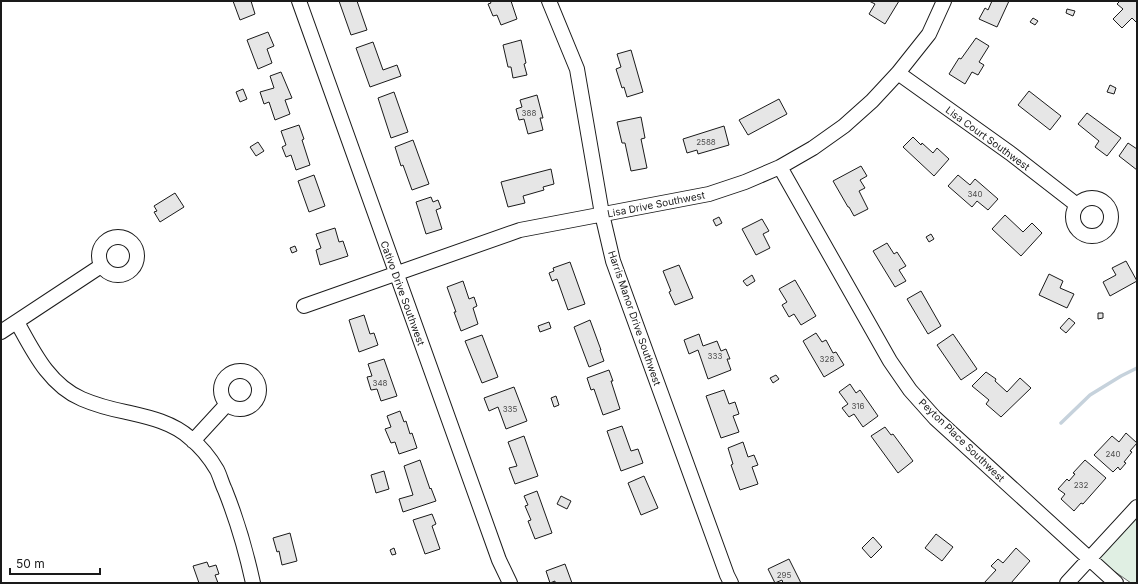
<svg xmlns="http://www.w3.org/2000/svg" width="1138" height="584" font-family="Inter,sans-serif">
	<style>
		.green { fill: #e0efe3; stroke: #6a6a6a }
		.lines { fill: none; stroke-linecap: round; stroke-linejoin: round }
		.stream { stroke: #c6d2dc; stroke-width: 3.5 }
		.building { fill: #e6e6e6; stroke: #1a1a1a }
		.minor-casing { stroke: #1a1a1a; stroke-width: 16 }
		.minor { stroke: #fff; stroke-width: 14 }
		.labels { text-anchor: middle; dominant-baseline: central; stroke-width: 3; stroke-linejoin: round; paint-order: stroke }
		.number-label { font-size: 8px; fill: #4d4d4d }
		.street-label { font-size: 10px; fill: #1a1a1a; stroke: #fff }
	</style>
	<rect width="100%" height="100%" fill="#fff"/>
	<!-- green -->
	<path class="green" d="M1137,505V583H1131L1091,555Z"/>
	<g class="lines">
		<!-- stream -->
		<path class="stream" d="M1061,423L1090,395L1121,376L1137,368"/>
	</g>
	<!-- building -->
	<path class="building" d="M233,1H251L255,14L240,20Z
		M339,1H357L367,30L351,35Z
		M490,1H511L517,19L501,25L497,15L493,16L488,4L491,3Z
		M869,1H899L885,24L869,14L875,4Z
		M992,1H1009L997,27L979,19L985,8L988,10Z
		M1120,1H1137V21L1136,22L1132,18L1122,28L1113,19L1123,9L1117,4Z
		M1067,9L1075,11L1073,16L1066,13Z
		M1033,18L1038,21L1035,25L1030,22Z
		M268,32L274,46L267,49L272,63L258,69L247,40Z
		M976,38L989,46L979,62L984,65L978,75L972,72L965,84L949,74L959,58L961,59Z
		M521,40L526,63L524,64L527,75L513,78L511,67H508L503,45Z
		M373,42L383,70L397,65L401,76L370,87L356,48Z
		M631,50L643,92L627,97L624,87L622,88L616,69L621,67L617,54Z
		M281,72L292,98L285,100L290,114L275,120L269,102L264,104L260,92L274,88L270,76Z
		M1110,85L1116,88L1114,94L1107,92Z
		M243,89L247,99L240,102L236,92Z
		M1029,91L1061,116L1050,130L1018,105Z
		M394,92L408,132L391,138L378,98Z
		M537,95L543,118H540L543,130L528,134L524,119L519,120L516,109L522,107L520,100Z
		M779,99L787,114L748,135L739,120Z
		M1087,113L1121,138L1107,156L1095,147L1099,141L1078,124Z
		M641,117L645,138L641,139L647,168L631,171L625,143H622L617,122Z
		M299,125L304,139L302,140L310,165L296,170L291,155L286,157L282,147L286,145L281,131Z
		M724,126L729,145L698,154L697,150L687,153L683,139Z
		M913,137L921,145L922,143L933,153L937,148L949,159L934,176L903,147Z
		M413,140L429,184L412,190L403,165L401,166L395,147Z
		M258,142L264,151L256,156L250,147Z
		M1128,143L1137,149V170L1119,156Z
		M861,166L867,176L860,180L865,188L859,191L868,209L854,216L849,207H848L833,181Z
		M551,169L554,184L543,187L544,190L523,196L525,203L508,207L501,182Z
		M314,175L325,206L309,212L298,181Z
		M958,175L970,185L975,179L998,199L988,210L977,201L972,207L948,186Z
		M175,193L184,207L160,222L154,212L157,211L154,206Z
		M431,197L433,202L438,200L441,208L436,210L442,229L426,234L416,202Z
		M1005,215L1023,232L1032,223L1042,233L1021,256L992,229Z
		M719,217L722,223L716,226L713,220Z
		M762,219L769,231L763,234L770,248L756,255L742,229Z
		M335,228L339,242L343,241L348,256L320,265L316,250L321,248L316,234Z
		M931,234L934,239L929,242L926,237Z
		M887,243L894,254L897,252L906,266L899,270L906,281L895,287L873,251Z
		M295,246L297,251L292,253L290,248Z
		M1126,261L1137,281L1110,296L1103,282L1116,275L1112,268Z
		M570,262L585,304L568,310L557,279L552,281L549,273L554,271L553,268Z
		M679,265L693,298L675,305L669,292L671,291L663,271Z
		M1049,274L1063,281L1060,288L1074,294L1067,308L1039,295Z
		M752,275L755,281L747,286L743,281Z
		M795,280L816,316L801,325L794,314L789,317L782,305L787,302L779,289Z
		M463,281L469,299L474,297L477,306L473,308L478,324L461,331L454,312H456L447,287Z
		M921,291L941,326L928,334L907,299Z
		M1098,313H1103V318L1098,319Z
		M364,315L370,334L374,333L378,345L359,352L349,320Z
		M1069,318L1075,323L1066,333L1060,328Z
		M590,320L601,350H600L604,361L589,367L574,327Z
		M549,322L551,328L540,332L538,326Z
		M816,333L822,342L826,340L833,353L836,352L844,365L824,377L803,341Z
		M699,334L703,346L717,341L721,351L726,349L730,359H727L731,370L708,379L698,350L689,354L684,340Z
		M953,334L977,369L961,380L937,345Z
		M482,335L498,377L482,383L465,341Z
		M384,359L397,396L381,401L377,389L371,390L367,377L372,376L368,364Z
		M609,370L613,381H611L620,409L603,415L594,389L591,390L587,378Z
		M986,372L996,379L995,381L1007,392L1020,378L1031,388L1001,417L986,404L989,400L972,386Z
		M776,375L779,379L773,383L770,378Z
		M850,384L856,393L860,390L878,416L863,427L854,414L849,417L842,408L848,404L839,392Z
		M514,387L527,421L506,429L498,407L489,411L484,398Z
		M724,390L729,404L735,402L739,414L733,416L739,432L721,438L706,396Z
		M556,396L559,405L554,407L551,398Z
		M400,411L404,422L406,421L410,434L412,433L417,448L399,454L395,442L391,443L385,429L391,427L387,416Z
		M622,426L631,451L638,449L643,463L621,471L607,431Z
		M885,427L891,435L893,434L913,461L898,473L871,436Z
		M1126,433L1137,443L1130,451L1132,452L1124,462L1126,463L1120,470L1118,467L1113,472L1094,455L1112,436L1119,442Z
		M524,436L538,476L515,484L509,468L517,466L508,442Z
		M743,442L748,457L754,455L758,465L752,467L758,484L740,490L731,465L733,464L728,448Z
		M420,460L430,489L431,488L436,501L403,512L399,499L413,495L404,466Z
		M1085,460L1106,478L1083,504L1081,503L1074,511L1061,499L1065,494L1058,489L1067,479L1069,481L1075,474L1073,473Z
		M384,471L389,489L376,493L371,475Z
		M644,476L658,508L641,515L628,483Z
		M537,491L552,533L535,539L528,521L531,520L525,506L528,505L524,496Z
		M561,496L571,501L567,509L557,504Z
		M432,514L436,524L432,526L440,549L425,554L413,520Z
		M290,533L297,561L282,565L279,551L277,552L273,538Z
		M936,534L953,547L942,561L925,548Z
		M873,537L882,547L871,558L862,548Z
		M394,548L396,554L392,555L390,550Z
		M1016,548L1030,561L1011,583H984L996,570L991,566L998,559L1003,563Z
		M789,559L801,583H783L782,580L775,583L768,569Z
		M207,562L209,567L216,565L219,574L215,575L218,583H199L193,566Z
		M565,564L572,583H555V581L550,583L546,571Z"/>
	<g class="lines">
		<!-- minor casing -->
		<g class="minor-casing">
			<path id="minor" d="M299,1L499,560L510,583
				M549,1L577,69L602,214L613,261L727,575L731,583
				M898,73L1010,153L1077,205
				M780,167L890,361L910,390L935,418L1116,583
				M1073 217a19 19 0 1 1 38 0a19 19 0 1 1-38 0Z
				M99 256a19 19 0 1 1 38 0a19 19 0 1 1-38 0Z
				M304,306L520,230L709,194L745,182L780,167L813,148L844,126L872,101L898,73L929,34L944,1
				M17,322C33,351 49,385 82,399C96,405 111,409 126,412C148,417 172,422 190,438C200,446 210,458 217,470C220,476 222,484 225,490C237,520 246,551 253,583
				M1,332L101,266
				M221 390a19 19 0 1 1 38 0a19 19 0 1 1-38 0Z
				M193,441L227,404
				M1067,583L1137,507"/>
		</g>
		<!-- minor -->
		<use href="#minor" class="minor"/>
	</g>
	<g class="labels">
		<!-- number labels -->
		<g class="number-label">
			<text x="529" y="113">388</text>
			<text x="706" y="142">2588</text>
			<text x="975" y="194">340</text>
			<text x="715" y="356">333</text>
			<text x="827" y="359">328</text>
			<text x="380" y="383">348</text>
			<text x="858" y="406">316</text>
			<text x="510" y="409">335</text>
			<text x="1113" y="454">240</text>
			<text x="1081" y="485">232</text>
			<text x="784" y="575">295</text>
		</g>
		<!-- street labels -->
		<g class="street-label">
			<text transform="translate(988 138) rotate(36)">Lisa Court Southwest</text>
			<text transform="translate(656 204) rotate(-11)">Lisa Drive Southwest</text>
			<text transform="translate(403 293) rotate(70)">Cativo Drive Southwest</text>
			<text transform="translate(635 318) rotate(71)">Harris Manor Drive Southwest</text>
			<text transform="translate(962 440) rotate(44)">Peyton Place Southwest</text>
		</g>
	</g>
	<!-- border -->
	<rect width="1138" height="584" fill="none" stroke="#1a1a1a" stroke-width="4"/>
	<!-- scale -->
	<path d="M10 568v6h90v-6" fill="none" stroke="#1a1a1a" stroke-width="2"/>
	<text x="16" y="568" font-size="12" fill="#1a1a1a" stroke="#ffffff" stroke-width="3" paint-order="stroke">50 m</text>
</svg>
